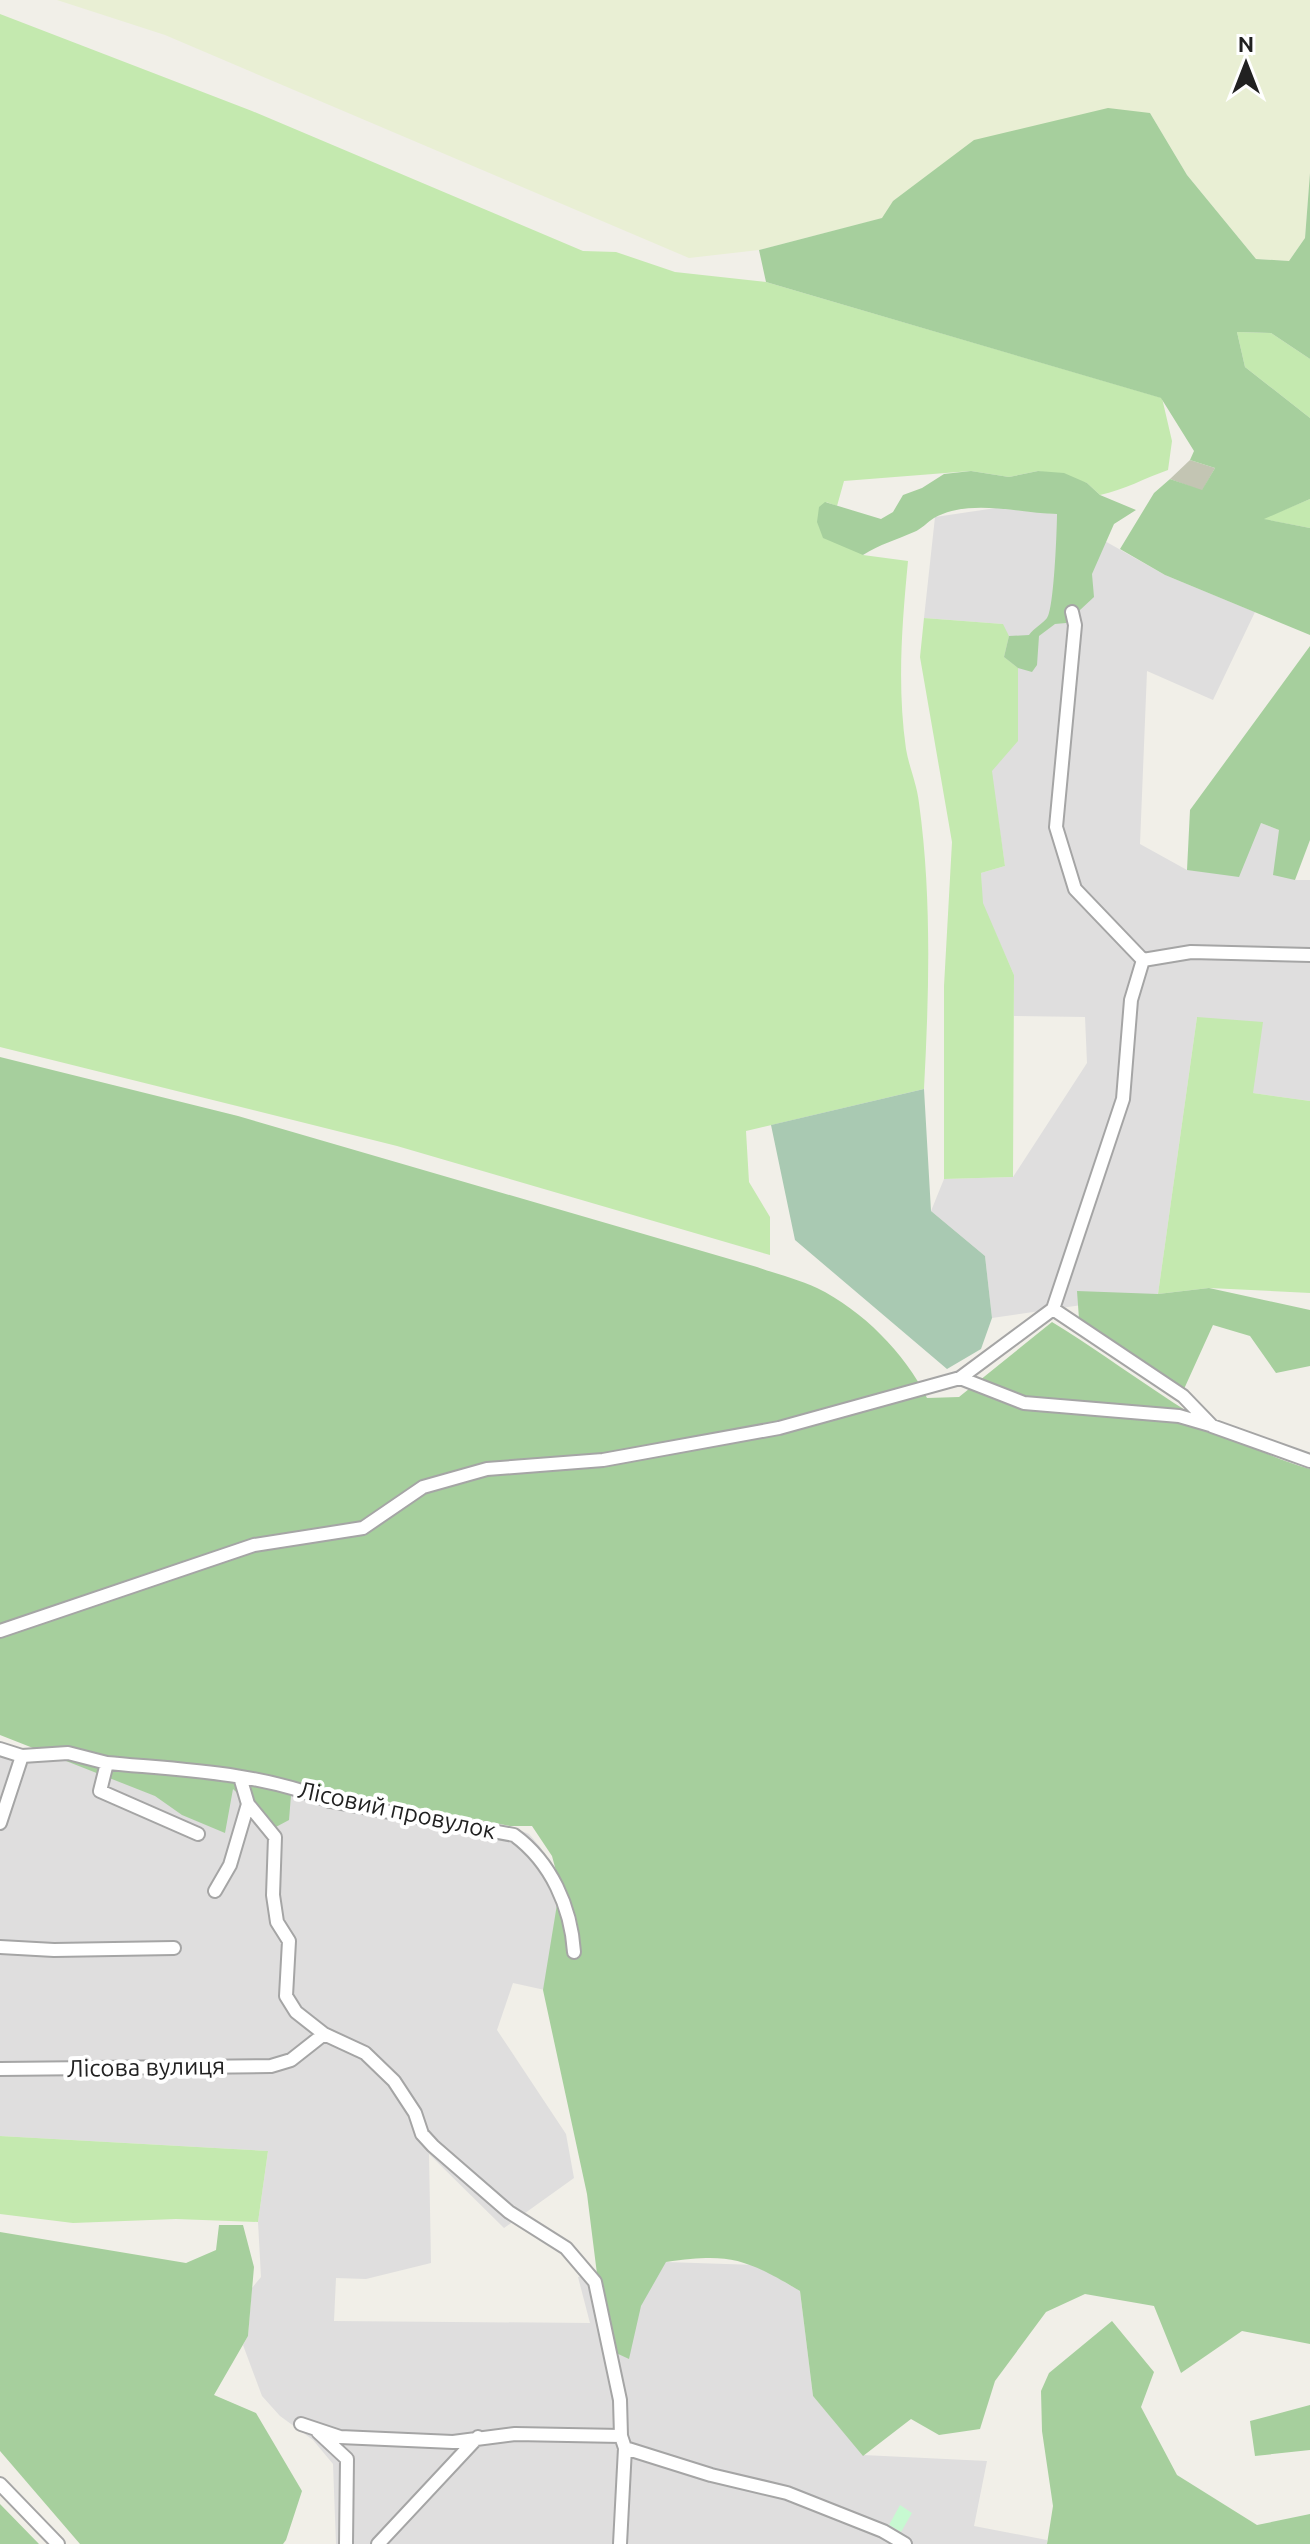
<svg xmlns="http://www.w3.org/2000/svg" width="1310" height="2544" font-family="Ubuntu,sans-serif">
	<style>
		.residential { fill: #dfdede }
		.construction { fill: #c3c5b3 }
		.farmland { fill: #e9efd4 }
		.grass { fill: #c4e9af }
		.forest { fill: #a6cf9d }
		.cemetery { fill: #a9c9b2 }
		.park { fill: #c7f9d1 }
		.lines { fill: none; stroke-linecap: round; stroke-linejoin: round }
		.minor-casing { stroke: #a5a5a5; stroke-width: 16 }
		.minor { stroke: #fff; stroke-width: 12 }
		.labels { text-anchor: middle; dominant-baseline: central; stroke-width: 8; stroke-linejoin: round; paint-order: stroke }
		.street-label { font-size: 24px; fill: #212121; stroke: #fff }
	</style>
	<rect width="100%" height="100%" fill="#f1efe8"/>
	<!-- residential -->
	<path class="residential" d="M996,508L1057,514L1165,575L1255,612L1213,700L1147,671L1140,844L1187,870L1261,823L1279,830L1295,880H1310V1101L1253,1093L1197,1017L1158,1294L992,1318L985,1256L931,1211L944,1179L1013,1177L1087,1063L1085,1017L1014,1016V975L982,903L981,873L1005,866L991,771L1003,624L924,618L935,517Z
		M0,1744L22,1752L304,1783L333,1795L510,1826L529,1834L541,1848L570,1899L563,1994L513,1983L497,2030L566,2134L574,2178L504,2228L429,2154L431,2263L366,2279L336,2278L334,2321L590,2323L578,2277L666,2262L756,2265L800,2291L813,2396L863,2455L987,2461L974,2526L1047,2540V2544H336L333,2464L313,2440L280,2416L262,2396L243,2345L248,2336L252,2288L261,2277L258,2222L268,2151L0,2136Z"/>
	<!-- construction -->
	<path class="construction" d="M1190,460L1215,468L1202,491L1170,479Z"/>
	<!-- farmland -->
	<path class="farmland" d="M57,0H1310V173L1305,238L1289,261L1256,259L1187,175L1150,113L893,201L883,218L759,250L689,258L165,35Z"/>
	<!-- grass -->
	<path class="grass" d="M0,14L252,111L583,251L616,252L675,272L766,282L1162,398L1172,441L1168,470C1145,478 1124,490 1100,495L1087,483L1038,471L1009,477L971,471L844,481L837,506L826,502L863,555L908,561C902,624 897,686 906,749C909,767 917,784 919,803C932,897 929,994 924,1089L746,1131L749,1182L770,1217V1255L397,1146L0,1047Z
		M1237,332L1271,333L1310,359V418L1245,367Z
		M1310,499V528L1262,519Z
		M924,618L1003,624L1009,636L1004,657L1018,668V741L992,771L1005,866L981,873L983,903L1014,975L1013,1177L944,1179V986L952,842L920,657Z
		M1197,1017L1263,1022L1253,1093L1310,1101V1293L1209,1288L1158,1294Z
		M0,2136L268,2151L258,2222L176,2219L73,2223L0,2214Z"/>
	<!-- forest -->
	<path class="forest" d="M1108,108L1150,113L1187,175L1256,259L1289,261L1305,238L1310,173V359L1271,333L1237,332L1245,367L1310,418V499L1264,519L1310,528V635L1165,575L1120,549L1154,493L1170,479L1202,490L1215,468L1190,460L1194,451L1161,398L766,282L759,250L882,218L893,201L974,140Z
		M971,471L1009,477L1038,471L1064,473L1087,483L1100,495L1136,510L1114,524L1092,574L1094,597L1066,623L1055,624L1039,636L1037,665L1032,672L1018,668L1004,657L1009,636L1029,635C1034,628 1042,624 1047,618C1054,610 1057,529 1057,514C1018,513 970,498 934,518C927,522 922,529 914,532C896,540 880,544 863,555L823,538L817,522L819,507L825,502L881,519L893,512L903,495L922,488L944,474Z
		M1310,646V840L1295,880L1273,875L1279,830L1261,823L1239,877L1187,870L1190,810Z
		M0,1057L238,1116L757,1267C776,1274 798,1279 817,1288C862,1310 905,1353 927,1398L959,1397L1052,1322C1137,1374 1213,1441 1310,1469V2344L1242,2331L1181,2373L1154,2306L1085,2294L1046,2312L995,2381L980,2429L939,2435L911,2419L863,2456L813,2396L800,2291C744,2258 730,2253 666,2262L641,2306L629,2359L616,2353L597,2274L587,2194L543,1990L560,1886L552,1856L532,1826H510L292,1783L289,1820L274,1828L233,1789L225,1833L182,1815L155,1796L0,1735Z
		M1209,1288L1310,1310V1366L1276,1373L1250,1336L1213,1325L1184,1389L1079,1319L1077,1291L1158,1294Z
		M219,2225H243L254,2267L248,2336L214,2395L256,2413L302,2491L286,2540L283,2544H80L0,2451V2232L186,2263L216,2250Z
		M1112,2321L1154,2372L1141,2407L1177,2475L1257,2525L1310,2514V2544H1047L1053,2506L1042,2431L1041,2391L1049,2373Z
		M1310,2405V2450L1255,2456L1250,2421Z
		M0,2504L39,2544H0Z"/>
	<!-- cemetery -->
	<path class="cemetery" d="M924,1089L931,1211L985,1256L992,1318L981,1349L947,1369L795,1240L771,1125Z"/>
	<!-- park -->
	<path class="park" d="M900,2505L912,2513L901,2532L889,2525Z"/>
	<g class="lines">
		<!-- minor casing -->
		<g class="minor-casing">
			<path id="minor" d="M1072,612L1075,625L1056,827L1075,889L1143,960
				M1053,1309L1123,1099L1131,1000L1143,960L1191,952L1310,955
				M1053,1309L1183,1396L1212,1426L1310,1461
				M960,1378L1024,1403L1179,1416L1210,1425
				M0,1631L254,1545L363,1528L423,1487L487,1469L603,1460L779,1428L960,1378L1053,1309
				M0,1749L22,1756L68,1753L107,1763L100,1791L198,1834
				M107,1763C182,1770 259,1772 330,1801L514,1835C551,1862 571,1907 574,1952
				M240,1777L248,1804L275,1837L273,1895L277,1922L289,1941L286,1996L296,2012L324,2034L365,2053L394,2081L415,2113L422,2134L433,2146L509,2212L566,2248L595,2282L620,2400L621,2436
				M0,1823L22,1756
				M215,1891L230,1865L248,1804
				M0,1947L54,1950L174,1948
				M0,2069L271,2066L291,2060L324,2034
				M301,2424L340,2437L453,2442L515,2434L621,2436L625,2448L711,2475L787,2493L883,2531L905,2544
				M318,2432L347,2459L346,2544
				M0,2484L58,2544
				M378,2544L478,2437
				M620,2544L625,2448"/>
		</g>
		<!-- minor -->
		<use href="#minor" class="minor"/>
	</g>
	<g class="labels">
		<!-- street labels -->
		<g class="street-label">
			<text transform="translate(397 1810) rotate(12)">Лісовий провулок</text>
			<text transform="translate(146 2067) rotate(-1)">Лісова вулиця</text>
		</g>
	</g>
	<!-- north arrow -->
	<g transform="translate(1246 64)" stroke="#ffffff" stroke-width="6" paint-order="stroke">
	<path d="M0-6L14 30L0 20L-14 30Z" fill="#212121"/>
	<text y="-12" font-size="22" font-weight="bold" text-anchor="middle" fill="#212121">N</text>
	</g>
</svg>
